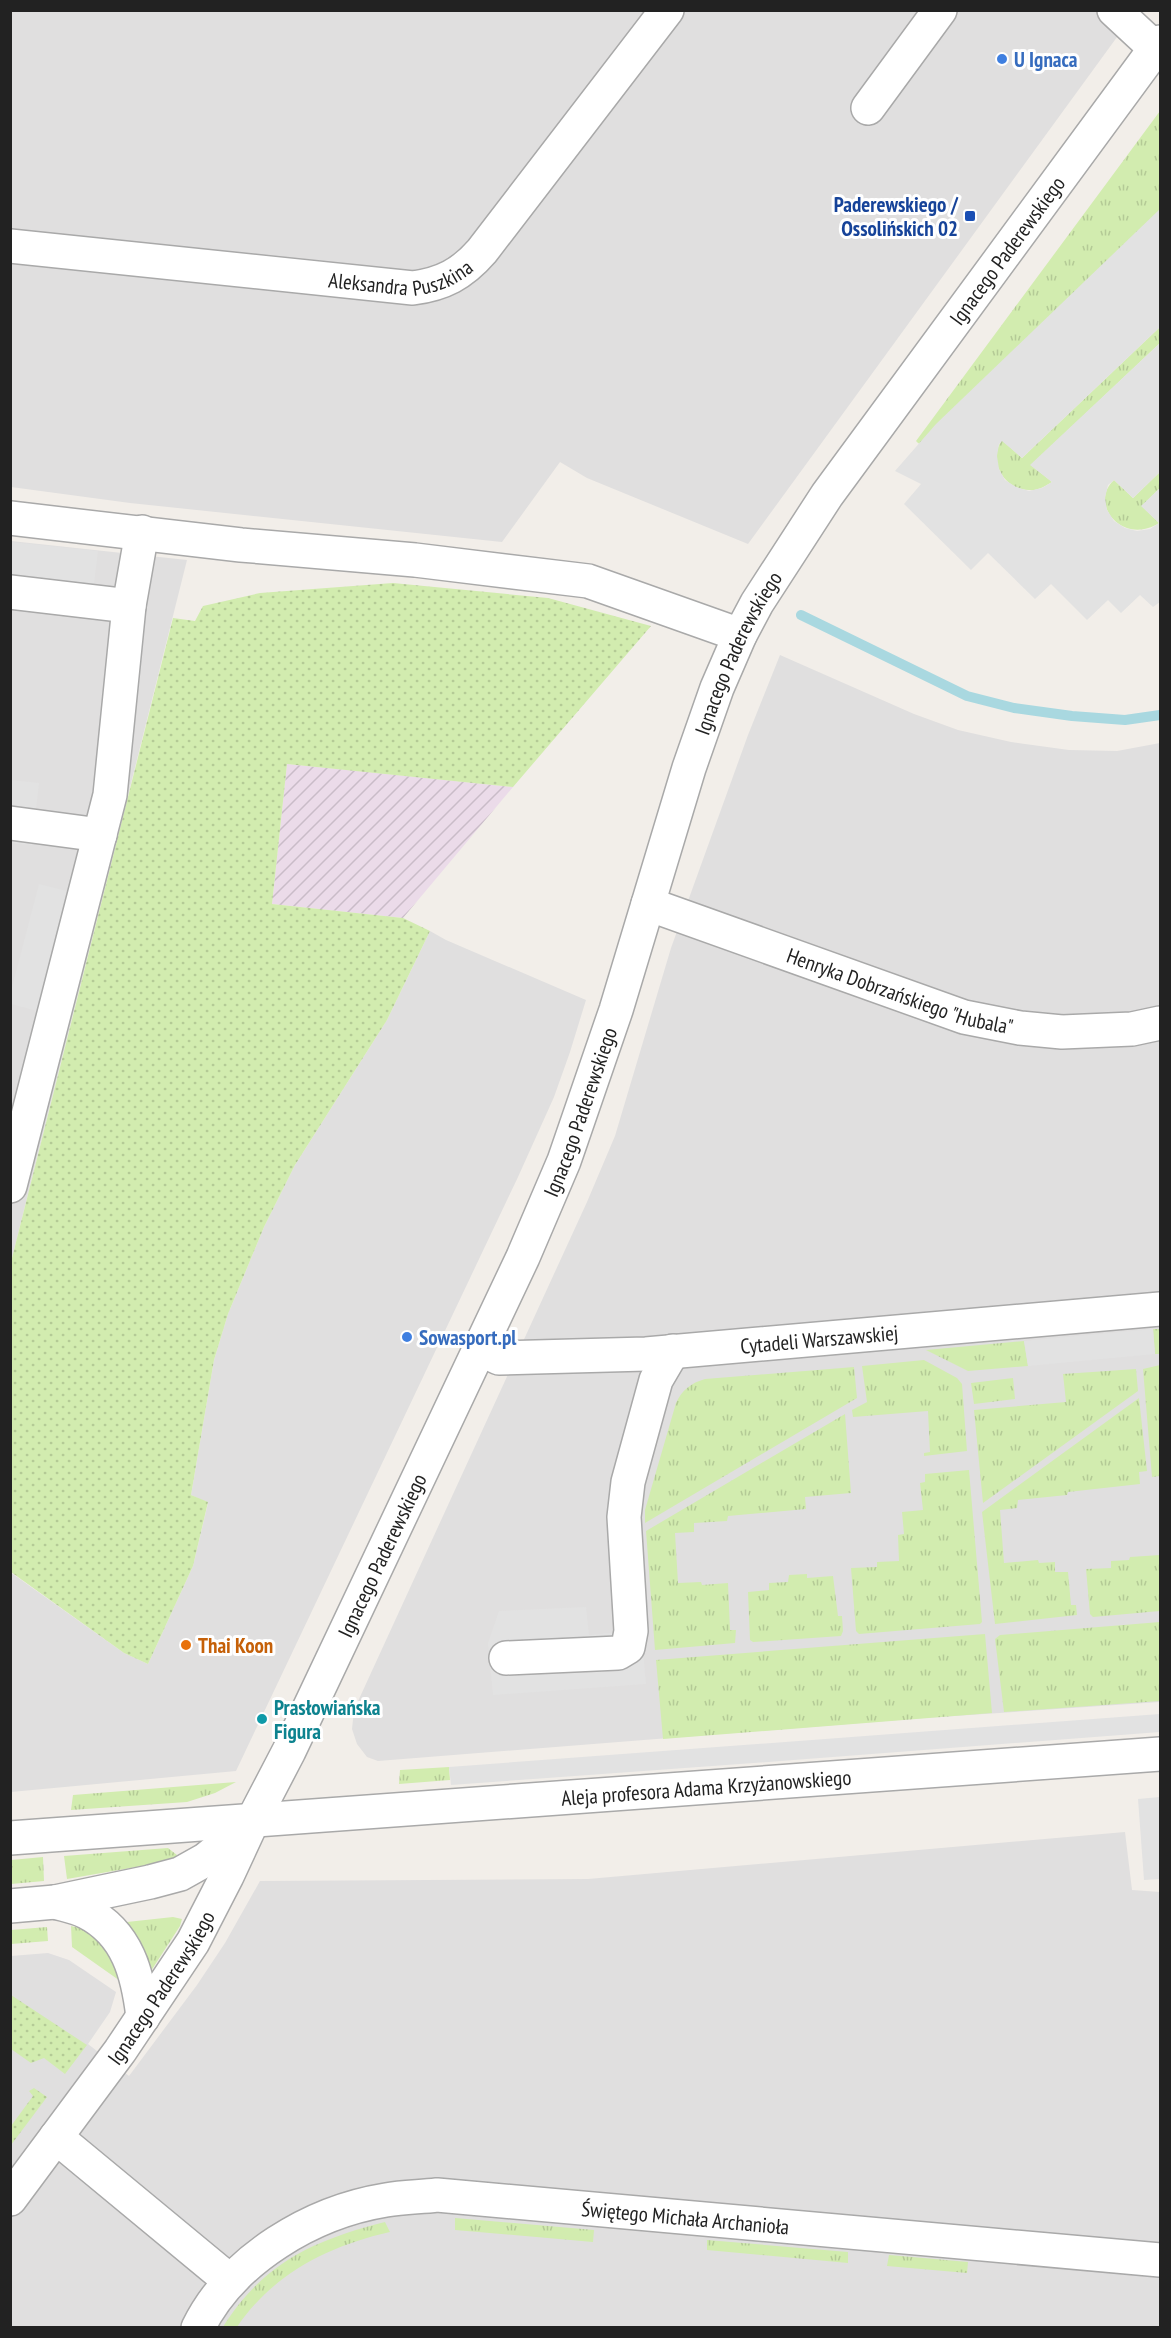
<svg xmlns="http://www.w3.org/2000/svg" width="1171" height="2338" font-family="'PT Sans Narrow',sans-serif">
	<style>
		.residential { fill: #e0dfdf }
		.industrial { fill: url(#industrial-furrows) }
		.grass { fill: url(#grass-tufts) }
		.garden { fill: url(#garden-dots) }
		.parking { fill: #e2e2e2 }
		.lines { fill: none; stroke-linecap: round; stroke-linejoin: round }
		.stream { stroke: #a9d8e0; stroke-width: 10 }
		.minor-casing { stroke: #a9a9a9; stroke-width: 36 }
		.minor { stroke: #fff; stroke-width: 33 }
		.shop-dot { fill: #3f7fe0; stroke: #fff; stroke-width: 2 }
		.transit-dot { fill: #1a4fb4; stroke: #fff; stroke-width: 2 }
		.food-dot { fill: #e8710a; stroke: #fff; stroke-width: 2 }
		.culture-dot { fill: #0f9aa8; stroke: #fff; stroke-width: 2 }
		.labels { text-anchor: middle; dominant-baseline: central; stroke-width: 6; stroke-linejoin: round; paint-order: stroke }
		.shop-label { font-size: 21px; font-weight: bold; fill: #366cbe; stroke: #fff; text-anchor: start }
		.transit-label { font-size: 21px; font-weight: bold; fill: #164399; stroke: #fff; text-anchor: end }
		.street-label { font-size: 21px; fill: #222; stroke: #fff }
		.food-label { font-size: 21px; font-weight: bold; fill: #c56008; stroke: #fff; text-anchor: start }
		.culture-label { font-size: 21px; font-weight: bold; fill: #0d838f; stroke: #fff; text-anchor: start }
	</style>
	<defs>
		<pattern id="industrial-furrows" width="10" height="10" patternUnits="userSpaceOnUse" patternTransform="scale(1.5)"><rect width="10" height="10" fill="#ebdbe9"/><path d="M-1 1l2-2M0 10L10 0M9 11l2-2" fill="none" stroke="#c9bcc8"/></pattern>
		<pattern id="grass-tufts" width="24" height="20" patternUnits="userSpaceOnUse" patternTransform="scale(1.5)"><rect width="24" height="20" fill="#d2ecaf"/><path d="M3 7l-1-3M5 7V3M7 7l1-3M15 17l-1-3M17 17v-4M19 17l1-3" fill="none" stroke="#b4ca96"/></pattern>
		<pattern id="garden-dots" width="8" height="8" patternUnits="userSpaceOnUse" patternTransform="scale(1.5)"><rect width="8" height="8" fill="#d2ecaf"/><path d="M2 2h.1M6 6h.1" fill="none" stroke="#b4ca96" stroke-width="1.8" stroke-linecap="round"/></pattern>
	</defs>
	<rect width="100%" height="100%" fill="#f2eee9"/>
	<!-- residential -->
	<path class="residential" d="M11,11H1136L748,544L587,478L560,462L502,542L130,503L11,487Z
		M11,541L187,560L11,1262Z
		M780,655L914,714L958,730L1011,742L1069,750L1117,751L1160,743V1702L924,1718L378,1761L367,1757L357,1744L352,1729L354,1710L587,1202L615,1136L671,948L748,735Z
		M430,931L446,940L586,1000L570,1052L554,1097L518,1177L236,1771L11,1792L10,1572L124,1653L148,1664L193,1566L208,1503L191,1495L214,1360L228,1314L264,1227L295,1165L387,1020Z
		M1125,1832L1132,1890L1160,1892V2327L11,2328V1956L48,1953L69,1960L116,1992L110,2012L88,2044L129,2076L197,1985L225,1943L260,1881L588,1879Z"/>
	<!-- industrial -->
	<path class="industrial" d="M287,764L377,773L513,787L403,918L272,904Z"/>
	<!-- grass -->
	<path class="grass" d="M1160,111V210L936,453L918,443L916,441Z
		M1160,327V343L1031,465L1052,482C1045,486 1038,491 1029,490C1005,490 987,461 1002,440L1022,458Z
		M1160,472V488L1142,506L1159,523C1123,546 1088,504 1114,480L1133,498Z
		M1153,1329H1160V1354H1155Z
		M1024,1341L1028,1366L968,1371L926,1350Z
		M924,1360L957,1378L962,1384L967,1451L924,1456V1453L930,1452L928,1411L853,1417L852,1410L867,1402L862,1366Z
		M1160,1365V1476L1152,1477L1143,1369Z
		M854,1367L857,1398L645,1523V1510L676,1403C682,1390 691,1383 705,1379Z
		M1136,1369L1138,1391L983,1503L974,1410L1066,1402L1063,1374Z
		M1013,1378L1015,1399L974,1404L971,1383Z
		M1139,1398L1147,1471L1139,1472L1140,1484L1068,1492L1067,1495L1018,1500L1017,1508L1000,1510L1004,1563L1038,1560L1039,1563L1055,1562V1572H1068L1071,1605H1076L1077,1615L995,1624L982,1512Z
		M845,1414L851,1493L805,1497L806,1509L728,1516L727,1521L694,1523V1532L675,1533L678,1583L701,1582L702,1585L728,1583L730,1630H736L735,1643L655,1650L646,1531Z
		M969,1470L982,1622L980,1624L859,1634L856,1631L851,1568L877,1567V1562L899,1561L898,1535L904,1534L902,1512L923,1510L920,1483L925,1482V1474Z
		M1160,1555V1611L1093,1617L1090,1614L1086,1569L1111,1568V1561L1129,1560L1130,1557Z
		M807,1574V1578L833,1576L838,1616H842L843,1631L841,1636L753,1642L750,1640L748,1592L769,1590V1583L788,1582L789,1575Z
		M1160,1622V1701L1004,1712L995,1639L1000,1635Z
		M985,1634L992,1713L663,1739L656,1660Z
		M449,1767L450,1780L399,1784L400,1770Z
		M236,1782L215,1793L187,1802L71,1810L73,1795Z
		M168,1848L177,1855L171,1861L67,1879L64,1856Z
		M43,1857L44,1881L11,1884V1860Z
		M173,1917L182,1919L180,1926L151,1971L127,1922Z
		M71,1926C102,1932 111,1956 123,1983L72,1947Z
		M47,1927L48,1941L11,1944V1930Z
		M455,2218L594,2230L593,2242L455,2230Z
		M385,2222L390,2232C328,2246 273,2274 237,2327H223C263,2263 314,2240 385,2222Z
		M707,2240L848,2252V2263L707,2250Z
		M889,2255L968,2262L967,2273L887,2266Z"/>
	<!-- garden -->
	<path class="garden" d="M393,583L548,598L651,626L513,787L287,764L272,904L403,918L430,931L387,1020L295,1165L264,1227L228,1314L214,1360L191,1495L208,1502L193,1566L148,1664L124,1653L11,1572V1262L173,618L195,621L203,606L260,593Z
		M11,1995L87,2045L65,2074L44,2058L31,2063L11,2049Z
		M34,2088L47,2097L11,2145V2126L33,2096L29,2091Z"/>
	<!-- parking -->
	<path class="parking" d="M1160,209V327L1022,458L1002,441L999,444L997,456L999,469L1005,480L1016,487L1029,491L1042,488L1052,482L1030,465L1160,343V472L1133,498L1114,480L1108,485L1105,498L1107,510L1114,521L1125,528L1137,531L1150,529L1159,523L1141,506L1160,488V602L1153,607L1140,595L1121,613L1108,600L1087,620L1051,584L1035,599L988,553L971,570L904,504L921,484L895,471L936,424Z
		M11,542L98,551L90,616L11,608Z
		M11,780L39,783L32,845L11,843Z
		M39,884L67,891L37,1011L11,1004L10,995Z
		M1153,1329L1155,1354L1028,1366L1024,1341Z
		M586,1607L589,1635L641,1630L646,1684L493,1695L488,1643L499,1611Z
		M1160,1714V1732L781,1761L451,1785L449,1767Z
		M1160,1797V1879L1144,1880L1138,1799Z"/>
	<g class="lines">
		<!-- stream -->
		<path class="stream" d="M801,615L967,696L1014,708L1072,716L1125,720L1160,715"/>
		<!-- minor casing -->
		<g class="minor-casing">
			<g id="minor">
				<path d="M1114,10L1156,49"/>
				<path d="M868,108L940,10"/>
				<path id="s1" d="M10,246L413,288C443,284 462,274 482,251L667,10"/>
				<path d="M10,518L241,545L415,560L588,581L740,635"/>
				<path d="M10,592L129,606L142,532"/>
				<path d="M10,823L100,835"/>
				<path id="s2" d="M648,904L964,1017L1020,1028L1062,1032L1132,1029L1160,1023"/>
				<path d="M10,1186L110,795L129,606"/>
				<path id="s3" d="M480,1349L499,1358L646,1354L1160,1309"/>
				<path d="M506,1658L618,1653L628,1647L631,1631L624,1517L628,1482L656,1380L673,1351"/>
				<path id="s4" d="M10,1838L1160,1754"/>
				<path d="M55,1902C65,1905 77,1907 86,1912C128,1933 138,1975 143,2017"/>
				<path d="M10,1906L55,1902L150,1882L180,1874L205,1860L246,1827"/>
				<path d="M56,2137L230,2281"/>
				<path id="s5" d="M10,2199L120,2051L193,1942L227,1876L252,1822L289,1751L523,1257L564,1161L616,1010L689,768L717,688L740,635L757,603L827,495L1160,42"/>
				<path id="s6" d="M198,2328C232,2259 312,2212 386,2200C403,2197 420,2197 437,2195L1160,2260"/>
			</g>
		</g>
		<!-- minor -->
		<use href="#minor" class="minor"/>
	</g>
	<!-- markers -->
	<g class="shop-dot">
		<circle cx="1002" cy="59" r="6"/>
		<circle cx="407" cy="1337" r="6"/>
	</g>
	<rect class="transit-dot" x="964" y="210" width="12" height="12" rx="3"/>
	<circle class="food-dot" cx="186" cy="1645" r="6"/>
	<circle class="culture-dot" cx="262" cy="1719" r="6"/>
	<g class="labels">
		<!-- shop labels -->
		<g class="shop-label">
			<text x="1014" y="59">U Ignaca</text>
			<text x="419" y="1337">Sowasport.pl</text>
		</g>
		<!-- transit labels -->
		<g class="transit-label">
			<text x="958" y="204">Paderewskiego /<tspan x="958" dy="24">Ossolińskich 02</tspan></text>
		</g>
		<!-- street labels -->
		<g class="street-label">
			<text stroke="none"><textPath href="#s5" startOffset="2204">Ignacego Paderewskiego</textPath></text>
			<text stroke="none"><textPath href="#s1" startOffset="394">Aleksandra Puszkina</textPath></text>
			<text stroke="none"><textPath href="#s5" startOffset="1718">Ignacego Paderewskiego</textPath></text>
			<text stroke="none"><textPath href="#s2" startOffset="267">Henryka Dobrzańskiego "Hubala"</textPath></text>
			<text stroke="none"><textPath href="#s5" startOffset="1232">Ignacego Paderewskiego</textPath></text>
			<text stroke="none"><textPath href="#s3" startOffset="342">Cytadeli Warszawskiej</textPath></text>
			<text stroke="none"><textPath href="#s5" startOffset="746">Ignacego Paderewskiego</textPath></text>
			<text stroke="none"><textPath href="#s4" startOffset="698">Aleja profesora Adama Krzyżanowskiego</textPath></text>
			<text stroke="none"><textPath href="#s5" startOffset="260">Ignacego Paderewskiego</textPath></text>
			<text stroke="none"><textPath href="#s6" startOffset="536">Świętego Michała Archanioła</textPath></text>
		</g>
		<!-- food labels -->
		<g class="food-label">
			<text x="198" y="1645">Thai Koon</text>
		</g>
		<!-- culture labels -->
		<g class="culture-label">
			<text x="274" y="1707">Prasłowiańska<tspan x="274" dy="24">Figura</tspan></text>
		</g>
	</g>
	<!-- border -->
	<rect width="1171" height="2338" fill="none" stroke="#222222" stroke-width="24"/>
</svg>
